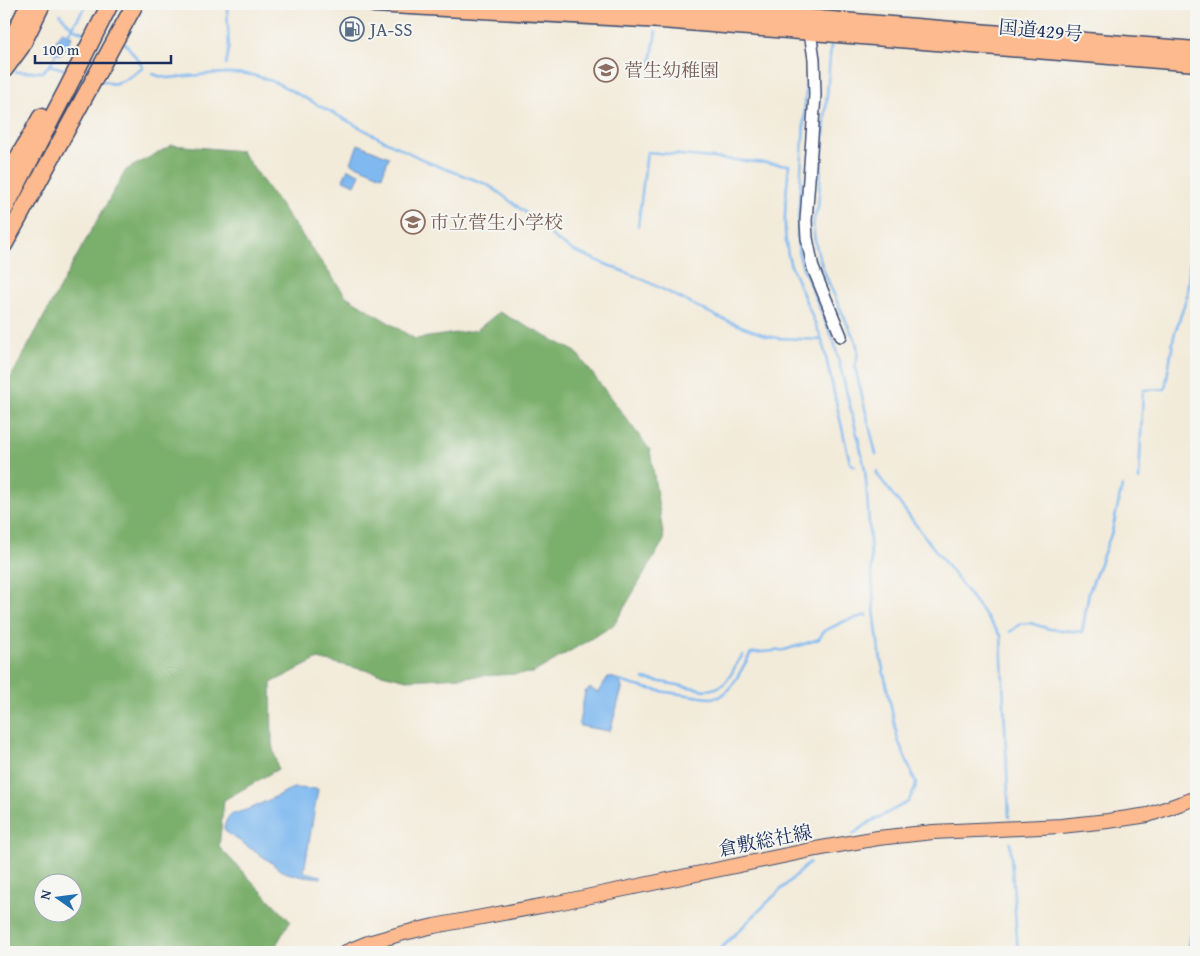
<svg xmlns="http://www.w3.org/2000/svg" width="1200" height="956" font-family="'Gentium Book Plus','Noto Serif JP',serif">
	<style>
		.forest { fill: #7aaf6c; stroke: #4a6f65; fill-rule: evenodd }
		.water { fill: #7fb9f0; stroke: #4d74a7 }
		.lines { fill: none; stroke-linecap: round; stroke-linejoin: round }
		.stream { stroke: #7fb9f0; stroke-width: 2.5 }
		.minor-casing { stroke: #3b4b71; stroke-width: 14 }
		.major-casing { stroke: #3b4b71; stroke-width: 16 }
		.highway-casing { stroke: #3b4b71; stroke-width: 19 }
		.minor { stroke: #fff; stroke-width: 11 }
		.major { stroke: #fcba8e; stroke-width: 14 }
		.highway { stroke: #fcba8e; stroke-width: 16 }
		.labels { text-anchor: middle; dominant-baseline: central; stroke-width: 4; stroke-linejoin: round; paint-order: stroke }
		.service-label { font-size: 19px; fill: #4e5e75; stroke: #f6f6f2; text-anchor: start }
		.street-label { font-size: 19px; fill: #1b2f5e; stroke: #f6f6f2 }
		.education-label { font-size: 19px; fill: #785e54; stroke: #f6f6f2; text-anchor: start }
	</style>
	<rect width="100%" height="100%" fill="#f6f6f2"/>
	<filter id="ink" filterUnits="userSpaceOnUse"><feTurbulence type="fractalNoise" baseFrequency=".02" numOctaves="2"/><feDisplacementMap in="SourceGraphic" scale="10" xChannelSelector="R" yChannelSelector="G"/><feConvolveMatrix kernelMatrix="1 2 1 2 8 2 1 2 1" color-interpolation-filters="sRGB"/></filter>
	<filter id="wash" filterUnits="userSpaceOnUse"><feTurbulence type="fractalNoise" baseFrequency=".0096" numOctaves="4" result="noise"/><feDisplacementMap in="SourceGraphic" scale="20" xChannelSelector="R" yChannelSelector="G"/><feGaussianBlur stdDeviation="1.12" result="paint"/><feColorMatrix in="noise" values="0 0 0 0 0 0 0 0 0 0 0 0 0 0 0 0 0 1.4 0 .05"/><feComposite in="paint" operator="in"/></filter>
	<g filter="url(#wash)">
		<rect width="100%" height="100%" fill="#f3ebda"/>
		<!-- forest -->
		<path class="forest" d="M172,145L241,151L346,296L415,339L477,330L499,312L576,352L650,450L664,540L614,625L533,673L407,680L318,659L271,683L272,745L278,769L224,800L219,847L290,921L272,952H4V390L83,245L126,170ZM42,884H72V914H42Z"/>
		<!-- water -->
		<path class="water" d="M62,31L72,37L61,55L50,51Z
			M358,144L389,157L382,176L351,163Z
			M348,169L360,174L355,185L343,180Z
			M608,677C616,677 622,682 622,689L611,728L609,731L580,726L579,723L585,692L588,689L591,688L596,692H598Z
			M293,788L318,789L304,872L322,876L321,878L304,876V877C291,874 280,873 271,862L226,832L224,828L226,821L230,815L252,808Z"/>
		<g class="lines">
			<!-- stream -->
			<path class="stream" d="M834,4L835,8
				M813,7V4
				M60,14L72,28L88,34
				M67,36L85,7
				M120,42L125,43L142,65L143,68
				M831,44L818,208C816,212 815,216 814,219C809,249 839,304 851,332C859,344 859,354 855,367L876,454
				M226,64L229,49L227,5
				M50,65L58,51
				M650,70L656,31
				M16,72H42L50,65L69,71
				M807,72L797,237L799,255L803,268L834,342L858,438L865,469L868,508L874,609L879,650L898,740L916,783L915,789L908,802L870,822L853,834
				M153,74L159,76L167,78C193,76 220,71 246,74C257,75 269,80 279,84L387,142L430,163L486,184L494,189L525,212L558,241L574,251L642,279L718,317L767,336L778,338L822,340
				M100,80L113,84L125,80L143,68
				M647,152L789,165C786,198 781,231 790,263L822,340L850,463L855,466
				M638,226L647,152
				M877,471V474L1001,636L1009,817
				M1139,480L1143,390L1165,389L1174,336L1187,296L1194,211L1196,212
				M1010,632L1020,624L1030,623L1050,629L1082,632L1089,592L1112,532L1122,486
				M644,679L706,690C732,688 729,671 743,655
				M620,681C649,691 680,694 710,698C712,698 717,697 719,697C733,690 743,666 751,653L784,650L804,644L819,639L824,631L845,621L867,615
				M1010,843L1018,952
				M717,952L772,898L810,862
				M1188,952L1192,930L1196,888"/>
		</g>
	</g>
	<g filter="url(#ink)">
		<g class="lines">
			<!-- minor casing -->
			<g class="minor-casing">
				<path id="minor" d="M810,32L814,59L815,95L806,221L807,238L813,268L841,336"/>
			</g>
			<!-- major casing -->
			<g class="major-casing">
				<path id="major" d="M346,952L368,943L400,934L434,926L562,902L816,849L878,838L933,832L1061,826L1108,821L1148,815L1196,798"/>
			</g>
			<!-- highway casing -->
			<g class="highway-casing">
				<path id="highway" d="M374,4L662,20L1196,63
					M617,4L806,18L1196,50
					M4,53L10,43L29,4
					M4,70L21,47L42,4
					M4,183L41,117
					M4,210L66,91L110,4
					M4,245L135,4"/>
			</g>
			<!-- minor -->
			<use href="#minor" class="minor"/>
			<!-- major -->
			<use href="#major" class="major"/>
			<!-- highway -->
			<use href="#highway" class="highway"/>
		</g>
	</g>
	<!-- icons -->
	<defs>
		<g id="fuel-ring" transform="scale(1.25)"><circle r="9.5" fill="#f6f6f2" stroke="#5c6f8a" stroke-width="1.5"/><path d="M-5.5-6h7V0h2V4h1.3V-2.5L3-4.5l.8-.8L6-3V5H2.5V1h-1V6h-7ZM-4.2-4.7v3.2H.2V-4.7Z" fill="#5c6f8a"/></g>
		<g id="school-ring" transform="scale(1.25)"><circle r="9.5" fill="#f6f6f2" stroke="#8d6e63" stroke-width="1.5"/><path d="M0-5L7-2L0 1L-7-2ZM-4 1L0 2.5L4 1V4Q0 6-4 4Z" fill="#8d6e63"/></g>
	</defs>
	<g fill-rule="evenodd">
		<use href="#fuel-ring" x="352" y="29"/>
		<use href="#school-ring" x="606" y="70"/>
		<use href="#school-ring" x="413" y="222"/>
	</g>
	<g class="labels">
		<!-- service labels -->
		<g class="service-label">
			<text x="370" y="29">JA-SS</text>
		</g>
		<!-- street labels -->
		<g class="street-label">
			<text transform="translate(1041 30) rotate(5)">国道429号</text>
			<text transform="translate(765 840) rotate(-11)">倉敷総社線</text>
		</g>
		<!-- education labels -->
		<g class="education-label">
			<text x="624" y="70">菅生幼稚園</text>
			<text x="430" y="222">市立菅生小学校</text>
		</g>
	</g>
	<!-- margin -->
	<rect width="1200" height="956" fill="none" stroke="#f6f6f2" stroke-width="20"/>
	<!-- north arrow -->
	<g transform="translate(58 898) rotate(284)"><circle r="24" fill="#f6f6f2" stroke="#9ea6b7"/>
	<path d="M0-4L9 19L0 12L-9 19Z" fill="#1f6fb2"/>
	<text y="-8" font-size="14" font-weight="bold" text-anchor="middle" fill="#1b2f5e">N</text>
	</g>
	<!-- scale -->
	<path d="M35 55v8h136v-8" fill="none" stroke="#1b2f5e" stroke-width="2.5"/>
	<text x="42" y="55" font-size="15" fill="#1b2f5e" stroke="#f6f6f2" stroke-width="4" paint-order="stroke">100 m</text>
</svg>
